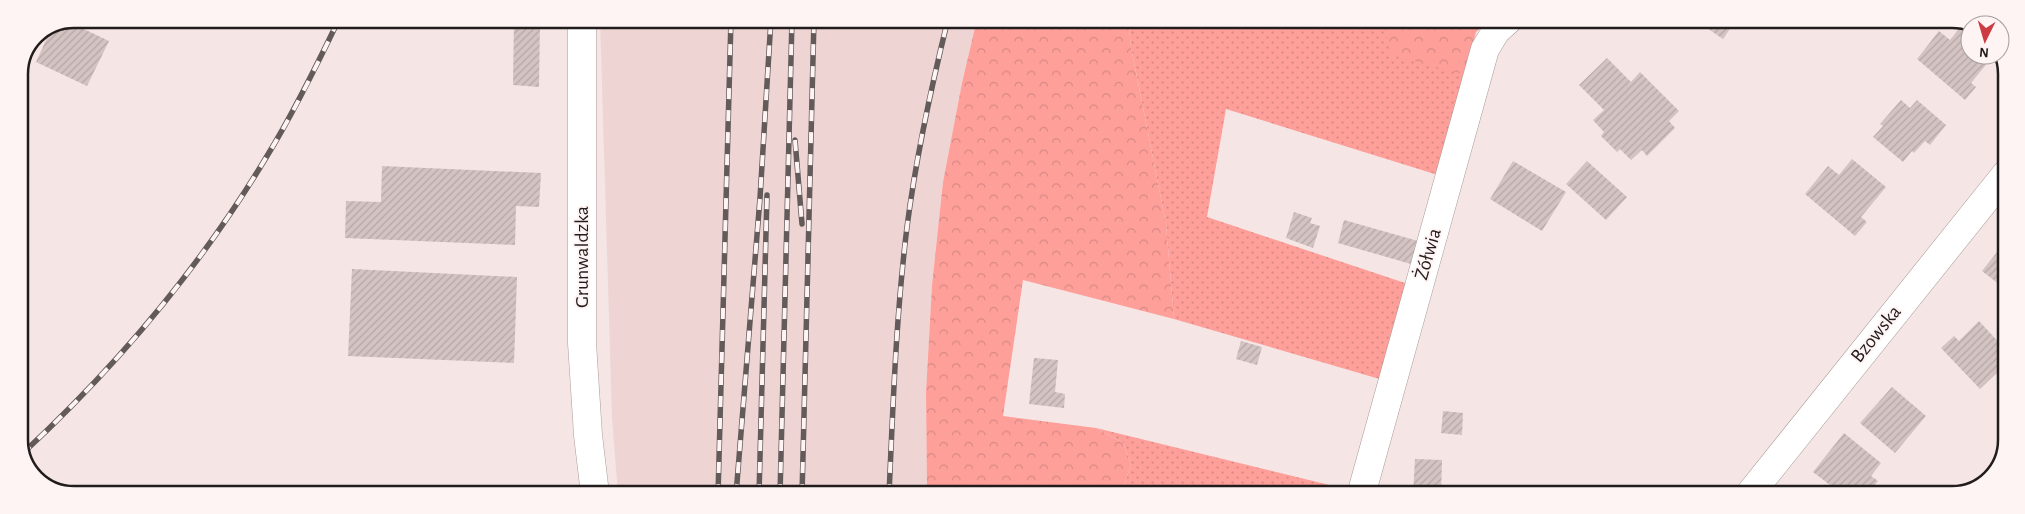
<svg xmlns="http://www.w3.org/2000/svg" width="2025" height="514" font-family="'Alegreya Sans',sans-serif">
	<style>
		.built { fill: #eed5d3 }
		.grass { fill: url(#grass-dots) }
		.forest { fill: url(#forest-crowns) }
		.building { fill: url(#building-hatch) }
		.lines { fill: none; stroke-linecap: round; stroke-linejoin: round }
		.minor-casing { stroke: #ab9c9a; stroke-width: 29 }
		.minor { stroke: #fff; stroke-width: 28 }
		.rail-casing { stroke: #635a5a; stroke-width: 5.5 }
		.rail { stroke: #fef4f3; stroke-width: 4; stroke-dasharray: 11; stroke-linecap: butt }
		.labels { text-anchor: middle; dominant-baseline: central; stroke-width: 4; stroke-linejoin: round; paint-order: stroke }
		.street-label { font-size: 20px; fill: #221c1c; stroke: #fef4f3 }
		.rim { fill: none; stroke: #221c1c; stroke-width: 2.5 }
	</style>
	<defs>
		<pattern id="grass-dots" width="8" height="8" patternUnits="userSpaceOnUse" patternTransform="scale(1.25)"><rect width="8" height="8" fill="#fe9f9a"/><path d="M2 2h.1M6 6h.1" fill="none" stroke="#d98884" stroke-width="1.8" stroke-linecap="round"/></pattern>
		<pattern id="forest-crowns" width="20" height="18" patternUnits="userSpaceOnUse" patternTransform="scale(1.25)"><rect width="20" height="18" fill="#fe9f9a"/><path d="M2 6a3 3 0 1 1 6 0M12 15a3 3 0 1 1 6 0" fill="none" stroke="#d98884"/></pattern>
		<pattern id="building-hatch" width="6" height="6" patternUnits="userSpaceOnUse" patternTransform="scale(1.25)"><rect width="6" height="6" fill="#d3c3c2"/><path d="M-1 1l2-2M0 6l6-6M5 7l2-2" fill="none" stroke="#b5a7a6"/></pattern>
	</defs>
	<rect width="100%" height="100%" fill="#f5e5e4"/>
	<!-- built -->
	<path class="built" d="M600,19H977L962,83L943,182L932,285L926,392L927,495L618,494L612,417Z"/>
	<!-- grass -->
	<path class="grass" d="M1128,19L1382,20L1466,75L1441,176L1226,109L1207,217L1408,284L1383,380L1174,319L1166,224L1131,47Z
		M1096,428L1354,491L1353,495H1121L1131,464L1123,443Z"/>
	<!-- forest -->
	<path class="forest" d="M977,19H1128L1131,47L1166,224L1174,319L1023,280L1003,416L1096,428L1123,443L1131,464L1121,495H927L926,392L932,285L943,182L962,83Z
		M1382,20H1488L1476,32L1466,75L1392,55Z"/>
	<!-- building -->
	<path class="building" d="M514,19H540L539,87L513,85Z
		M1712,20H1736L1723,39L1707,28Z
		M67,21L109,41L87,86L36,62L52,27Z
		M1962,25L1970,32V55H1994L1971,83L1976,87L1965,100L1917,59L1939,31L1950,40Z
		M1607,58L1631,82L1640,72L1679,111L1669,121L1675,128L1647,156L1642,150L1631,160L1620,149L1617,152L1601,136L1604,132L1593,120L1604,110L1579,85Z
		M1901,100L1910,108L1917,100L1946,125L1930,145L1925,141L1914,153L1912,151L1903,162L1873,137L1883,126L1880,124Z
		M1852,159L1886,187L1861,217L1867,222L1855,236L1805,194L1828,166L1839,175Z
		M1513,161L1566,192L1542,231L1490,199Z
		M1587,161L1627,197L1606,220L1566,184Z
		M382,166L541,173L539,207L516,206L515,245L345,238L346,201L381,202Z
		M1294,212L1312,218L1310,223L1320,226L1313,248L1286,238Z
		M1344,220L1418,241L1411,264L1338,243Z
		M2006,241L2005,289L1982,271Z
		M352,269L517,277L514,363L348,356Z
		M1979,321L2005,349V365L1980,389L1941,348L1954,336L1959,341Z
		M1241,341L1262,347L1257,365L1236,359Z
		M1034,358L1058,360L1055,392L1065,394L1064,408L1029,404Z
		M1892,387L1926,416L1895,453L1860,423Z
		M1443,411L1463,413L1462,435L1441,433Z
		M1844,433L1881,463L1871,476L1878,481L1868,494L1858,487L1851,495H1843L1813,472Z
		M1415,459L1442,460L1441,495H1413Z
		M1918,486L1930,495H1911Z"/>
	<g class="lines">
		<!-- minor casing -->
		<g class="minor-casing">
			<path id="minor" d="M582,19V343L588,435L595,494
				M1361,495L1485,49L1496,31L1508,20
				M1749,495L2006,174"/>
		</g>
		<!-- minor -->
		<use href="#minor" class="minor"/>
		<!-- rail casing -->
		<g class="rail-casing">
			<path id="rail" d="M795,140L802,224
				M22,454C117,366 200,268 267,156C294,112 317,65 339,19
				M718,495L731,19
				M736,495L760,198L771,19
				M759,495L767,195
				M780,495L792,19
				M802,495L814,19
				M889,495C893,405 896,316 907,227C916,157 931,88 948,19"/>
		</g>
		<!-- rail -->
		<use href="#rail" class="rail"/>
	</g>
	<g class="labels">
		<!-- street labels -->
		<g class="street-label">
			<text transform="translate(1428 254) rotate(-74)">Żółwia</text>
			<text transform="translate(582 257) rotate(-90)">Grunwaldzka</text>
			<text transform="translate(1876 334) rotate(-51)">Bzowska</text>
		</g>
	</g>
	<!-- crop -->
	<path d="M0 0H2025V514H0ZM74 28H1952A46 46 0 0 1 1998 74V440A46 46 0 0 1 1952 486H74A46 46 0 0 1 28 440V74A46 46 0 0 1 74 28Z" fill="#fef4f3" fill-rule="evenodd"/>
	<path class="rim" d="M74 28H1952A46 46 0 0 1 1998 74V440A46 46 0 0 1 1952 486H74A46 46 0 0 1 28 440V74A46 46 0 0 1 74 28Z"/>
	<!-- north arrow -->
	<g transform="translate(1985 40) rotate(185)"><circle r="24" fill="#fef4f3" stroke="#a69e9d"/>
	<path d="M0-4L9 19L0 12L-9 19Z" fill="#cc3d43"/>
	<text y="-8" font-size="14" font-weight="bold" text-anchor="middle" fill="#221c1c">N</text>
	</g>
</svg>
